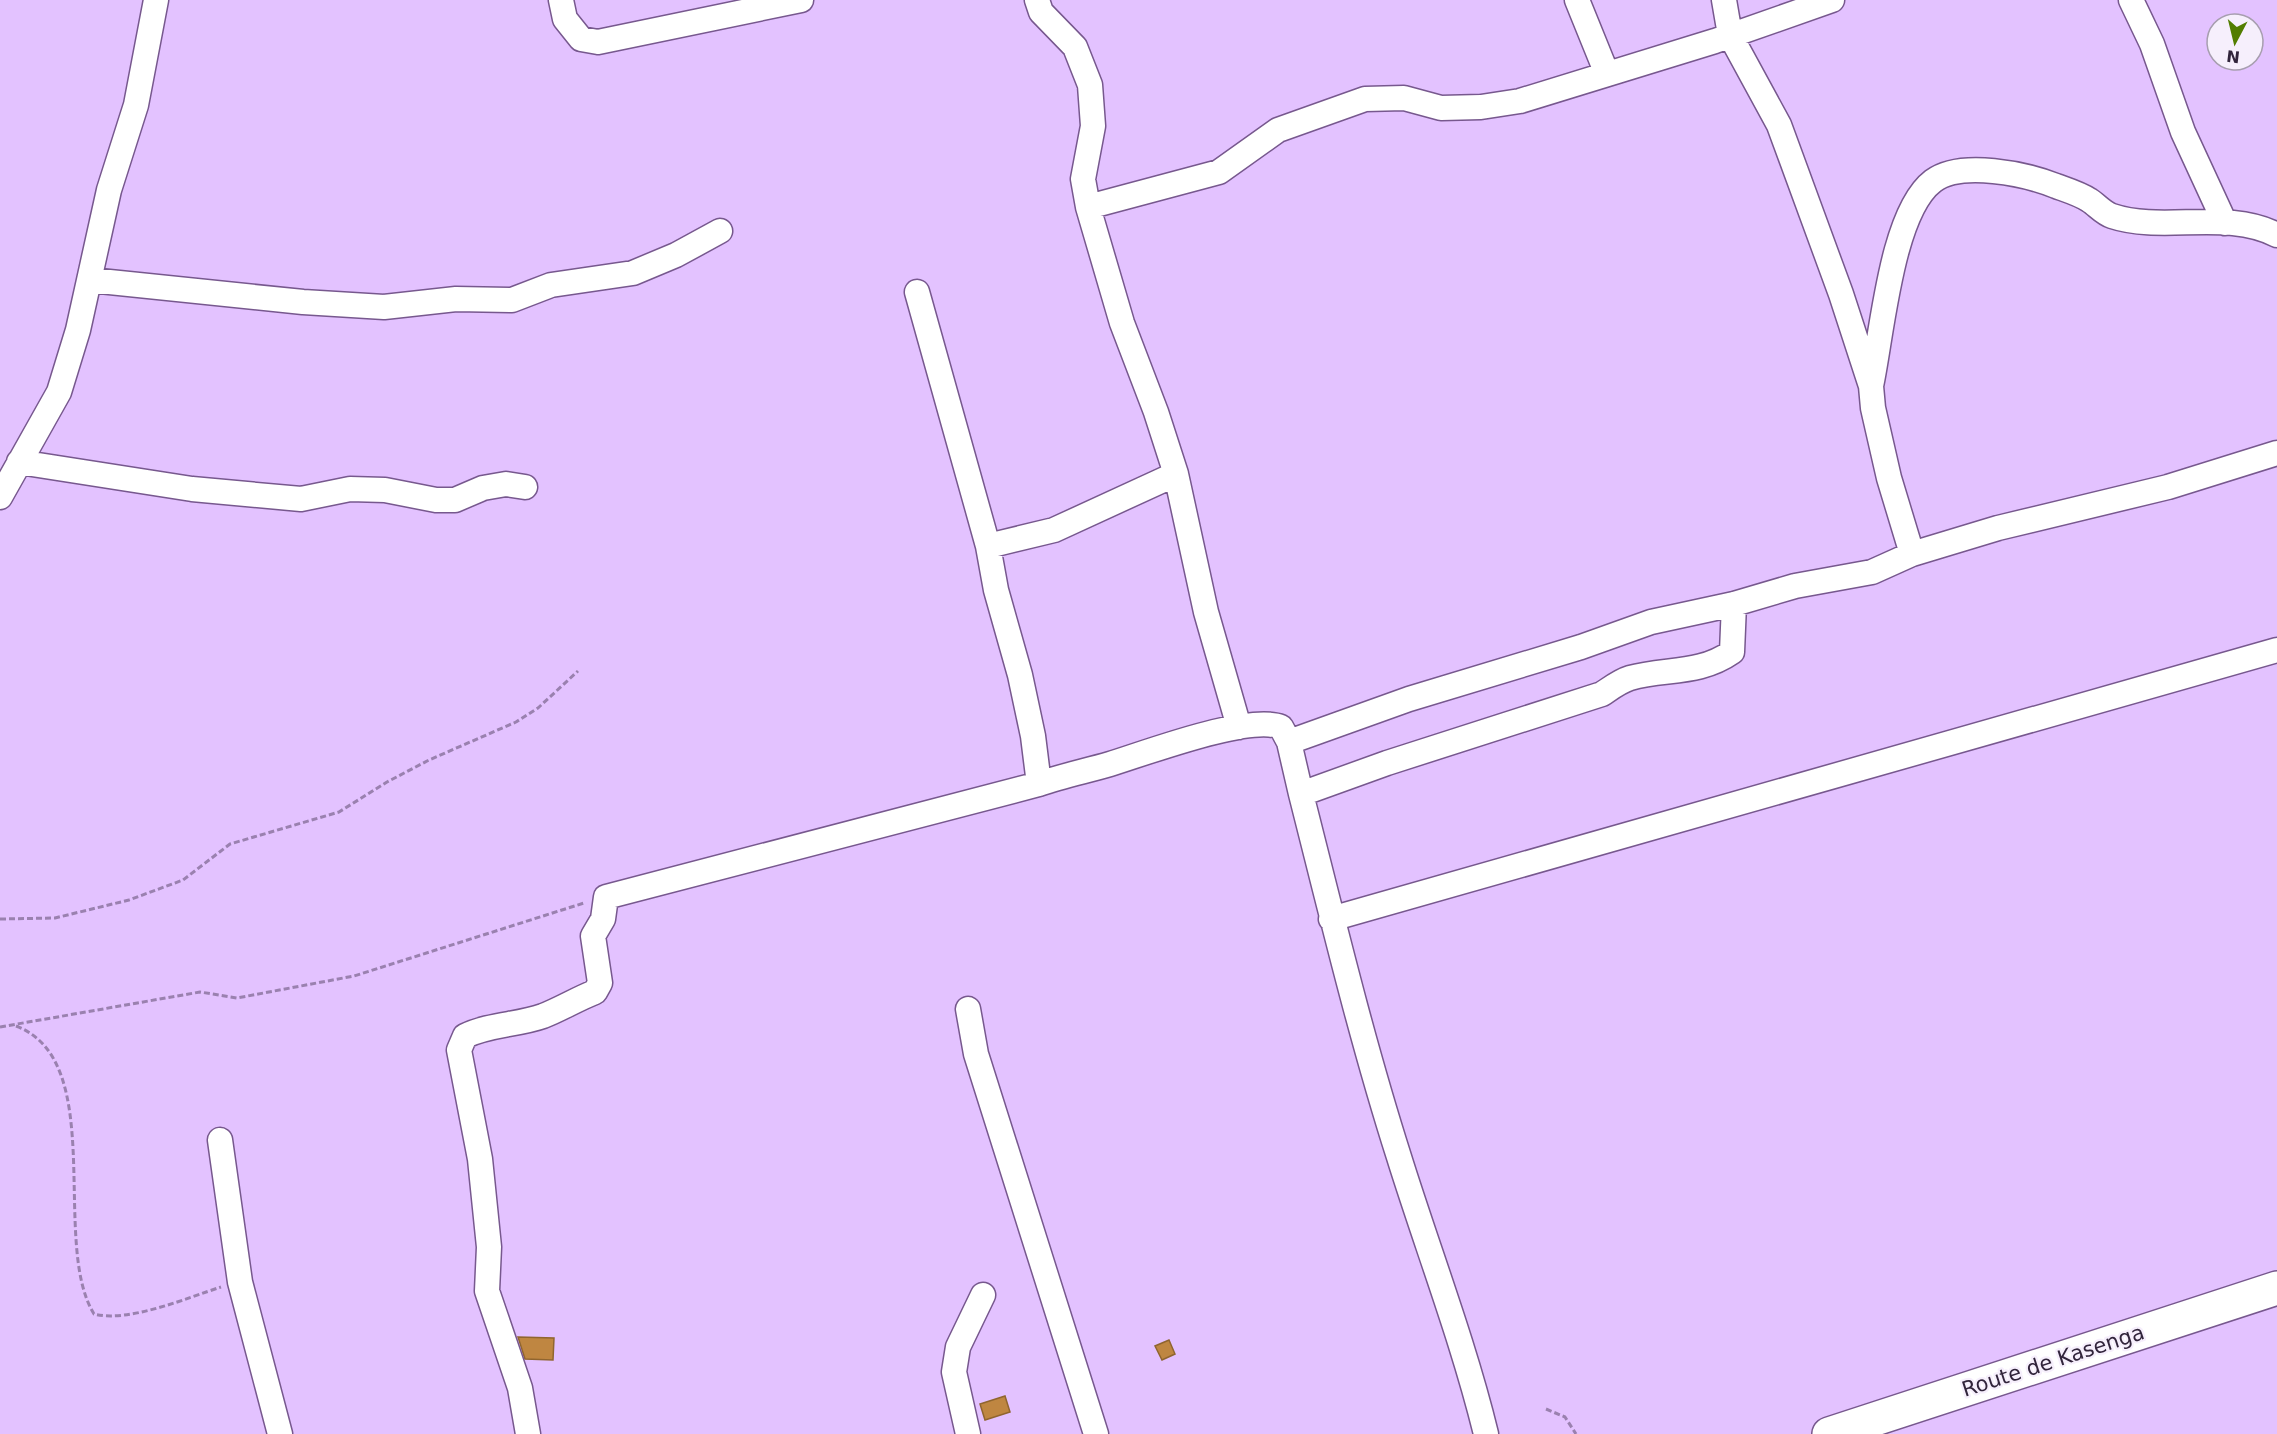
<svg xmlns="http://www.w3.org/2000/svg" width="2277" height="1434" font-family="'DejaVu Sans',sans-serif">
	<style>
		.building { fill: #bf8641; stroke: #90652f; stroke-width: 1.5 }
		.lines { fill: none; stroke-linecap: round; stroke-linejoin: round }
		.minor-casing { stroke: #77588e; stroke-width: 27 }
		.highway-casing { stroke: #77588e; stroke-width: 36 }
		.path { stroke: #9a81af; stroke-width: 3; stroke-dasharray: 6 3; stroke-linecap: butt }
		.minor { stroke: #fff; stroke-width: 24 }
		.highway { stroke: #fff; stroke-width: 33 }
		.labels { text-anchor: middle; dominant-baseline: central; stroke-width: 4.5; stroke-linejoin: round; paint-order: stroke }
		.street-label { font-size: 21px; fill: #31243b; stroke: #f6effc }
	</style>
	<rect width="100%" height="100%" fill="#e3c2ff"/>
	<!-- building -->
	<path class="building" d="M518,1337L554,1338L553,1360L525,1359Z
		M1169,1340L1175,1354L1162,1360L1155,1346Z
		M1005,1396L1010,1412L985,1420L980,1404Z"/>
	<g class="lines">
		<!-- minor casing -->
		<g class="minor-casing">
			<path id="minor" d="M561,0L565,19L581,39L598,42L801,0
				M1577,0L1607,74
				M1724,0L1730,35L1779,125L1841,294L1871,386L1873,408L1889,478L1912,554
				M2131,0L2152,44L2183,132L2225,223
				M1088,207L1219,172L1278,130L1365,99L1404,98L1441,108L1481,107L1520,101L1715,41L1832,0
				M90,280L303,302L384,307L456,299L512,300L551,285L633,273L676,255L720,231
				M917,292L988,546L996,590L1020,675L1033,736L1039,784
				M1871,386C1882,335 1891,213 1933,181C1961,160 2026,174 2056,186C2067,190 2080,194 2089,200C2097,205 2103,213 2112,216C2163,233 2227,209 2277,235
				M19,462L192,489L301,499L350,489L385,490L436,500H455L483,488L506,484L525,487
				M1176,474L1206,612L1239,727
				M0,497L59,392L78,330L109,190L136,105L156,0
				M988,546L1054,530L1176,474L1156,412L1122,323L1088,207L1083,179L1093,126L1090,85L1075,47L1041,12L1037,0
				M1301,794L1289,742L1409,699L1581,647L1651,622L1734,604L1795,586L1872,572L1912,554L1998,528L2168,487L2277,453
				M1331,919L2277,650
				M968,1009L976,1054L1096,1434
				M220,1140L240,1282L280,1434
				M528,1434L520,1388L487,1291L489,1247L480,1159L459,1050L465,1036C490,1024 518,1025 543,1016C561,1009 577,999 595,992L600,983L593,936L603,919L606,897L1039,784C1062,776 1086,771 1110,764C1146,753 1249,714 1281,727L1289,742
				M968,1434L954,1372L958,1347L983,1295
				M1486,1434C1463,1340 1428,1250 1399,1157C1361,1038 1332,916 1301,794L1387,763L1602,694C1611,688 1620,681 1630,678C1666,668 1699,675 1732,652L1734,604"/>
		</g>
		<!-- highway casing -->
		<g class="highway-casing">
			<path id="highway" d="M1829,1434L2277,1288"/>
		</g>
		<!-- path -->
		<path class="path" d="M0,919L55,918L129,900L183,880L230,844L339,812L387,782L429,760L516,722L538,708L578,671
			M16,1026C109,1061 50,1243 94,1314C128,1323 187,1298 221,1287
			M0,1027L200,992L237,998L354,976L584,903
			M1546,1409L1565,1417L1576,1434"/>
		<!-- minor -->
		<use href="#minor" class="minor"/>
		<!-- highway -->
		<use href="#highway" class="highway"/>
	</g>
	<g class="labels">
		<!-- street labels -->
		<g class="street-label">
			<text transform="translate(2053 1361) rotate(-18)">Route de Kasenga</text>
		</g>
	</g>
	<!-- north arrow -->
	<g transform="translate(2235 42) rotate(187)"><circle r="28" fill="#f6effc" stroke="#a79eaf" stroke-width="1.5"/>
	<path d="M0-4.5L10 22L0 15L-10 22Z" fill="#527d00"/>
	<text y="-9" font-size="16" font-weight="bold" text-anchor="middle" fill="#31243b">N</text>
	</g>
</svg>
